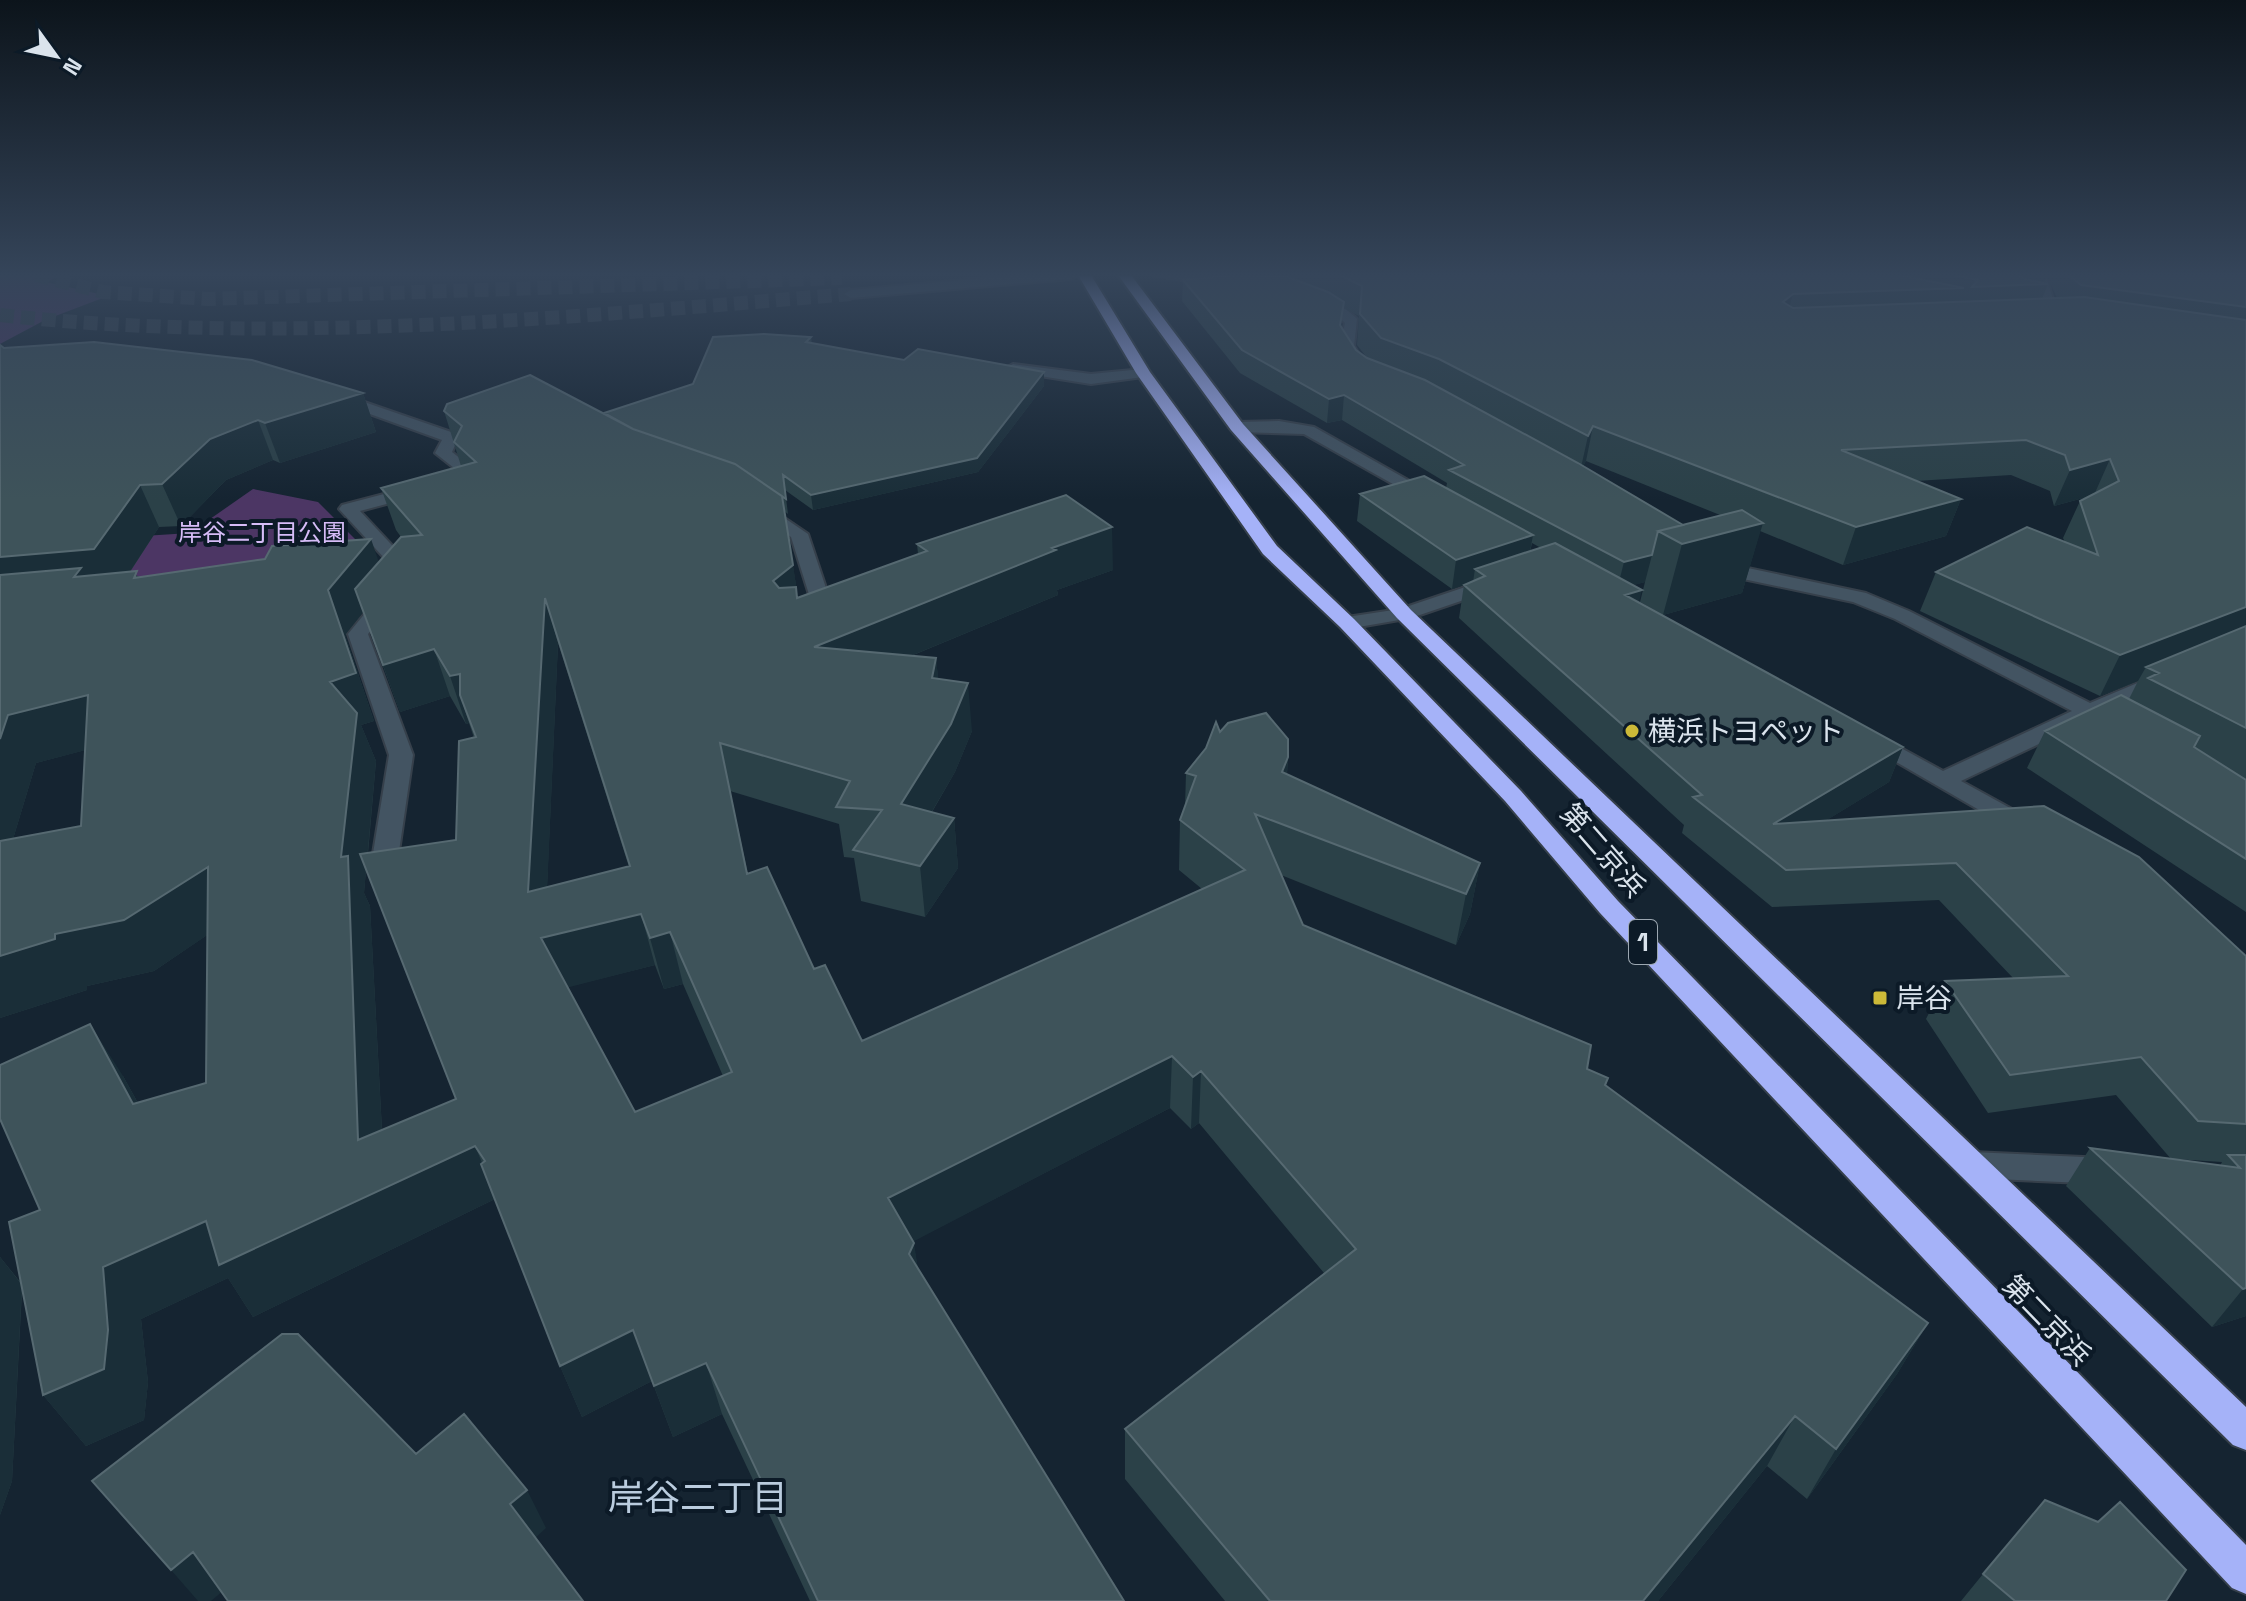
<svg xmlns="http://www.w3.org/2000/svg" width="2246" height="1601" font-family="'Space Grotesk','Noto Sans JP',sans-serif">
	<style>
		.green { fill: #4c3664 }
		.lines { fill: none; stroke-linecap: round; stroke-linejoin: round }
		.minor-tunnel { stroke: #33414d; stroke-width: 14; stroke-dasharray: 14 7; stroke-linecap: butt }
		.minor-casing { stroke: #36404b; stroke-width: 4 }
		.highway-casing { stroke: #36404b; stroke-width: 4 }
		.minor { fill: #435462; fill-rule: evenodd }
		.highway { fill: #a5b2f8; fill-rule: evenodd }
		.wall { fill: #2b4148; fill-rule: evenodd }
		.shaded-wall { fill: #1a2e38 }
		.building { fill: #3e535a; stroke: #566971; stroke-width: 2; fill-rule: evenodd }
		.poi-dot { fill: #ccb938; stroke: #0c1a27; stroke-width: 3 }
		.labels { text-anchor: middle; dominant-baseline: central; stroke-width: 8; stroke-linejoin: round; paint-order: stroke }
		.far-park-label { font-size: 24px; fill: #d6bcf7; stroke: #0c1a27 }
		.shield { fill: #0c1a27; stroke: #9ca7b1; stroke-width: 2 }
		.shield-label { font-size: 26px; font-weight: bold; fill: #dae3ec }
		.poi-label { font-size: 28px; fill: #dae3ec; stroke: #0c1a27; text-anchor: start }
		.street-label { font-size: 28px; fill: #dae3ec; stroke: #0c1a27 }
		.near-neighbourhood-label { font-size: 36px; fill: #baccde; stroke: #0c1a27 }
	</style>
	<rect width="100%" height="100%" fill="#152431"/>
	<!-- green -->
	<path class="green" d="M0,275H62L46,282L108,296L45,320L0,344Z
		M253,489L318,502L366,550L191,587L0,562L96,539L190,533Z"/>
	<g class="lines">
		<!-- minor-tunnel -->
		<path class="minor-tunnel" d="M36,275L103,292L208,299L842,278
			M0,315C281,346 570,317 851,294"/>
		<!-- minor casing -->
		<g class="minor-casing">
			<path id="minor" d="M1022,275H1077L1071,279L851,298L844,294L851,290Z
				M1154,275H1192L1227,283L1221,287Z
				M2033,275H2046L2057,314L2045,311Z
				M1308,296C1326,294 1345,307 1357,319L1354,346L1366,367L1364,370H1354L1340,346L1345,323L1336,314L1308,302Z
				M1013,364L1091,374L1143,369L1150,373L1143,377L1091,384L1008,371L1006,368Z
				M334,395H344L451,432L481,421L489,426L457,441L452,452L471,467L462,484L360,511L418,573L368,634L413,755L396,872L392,878H374L370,872L389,755L348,634L398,573L339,509L342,505L449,477L454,468L435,453L442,440L334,401Z
				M1279,421L1314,427L1438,497L1429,502L1423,501L1304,434L1237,432L1229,427L1237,422Z
				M761,502L808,534L832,606L815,620H801L798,616L812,604L791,537L755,511V503Z
				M1724,563L1866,593L1909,611L2090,703L2154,676H2170L2173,681L2170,686L2107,712L2129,726L2126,731H2110L2089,720L1961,781L2030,819L2033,824L2030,829H2012L1860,741L1871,734L1879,736L1943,771L2072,711L1895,619L1853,602L1724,575L1716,577L1706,571Z
				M1492,578L1502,584L1499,588L1411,618L1347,629L1337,623L1347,617L1400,609Z
				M1972,1152L2106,1158L2117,1162L2122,1171L2117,1180L2106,1184L1972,1178L1961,1174L1956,1165L1961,1156Z"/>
		</g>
		<!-- highway casing -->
		<g class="highway-casing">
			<path id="highway" d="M1078,275H1091L1150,372L1277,546L1354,619L1521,791L1618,901L2246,1545V1594L2232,1588L1600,913L1505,801L1340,627L1263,554L1136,373Z
				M1118,275H1131L1243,424L1411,610L2246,1407V1450L2233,1445L1397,618L1231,430Z"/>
		</g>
		<!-- minor -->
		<use href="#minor" class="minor"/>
		<!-- highway -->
		<use href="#highway" class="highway"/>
	</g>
	<!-- wall -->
	<path class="wall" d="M1235,275H2246V912L2027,768L2045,731L2129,699L2138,681L2100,696L1920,611L1936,572L2065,542L2063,538L2080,501L2087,497L2054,506L2050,491L2011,475L1916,481L1961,499L1946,536L1843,565L1760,531L1742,593L1663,615L1640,602L1645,582L1633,585L1639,602L1903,747L1889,782L1825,821L2246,956V1316L2212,1327L2066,1186L2090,1148L2171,1159L2116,1095L1988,1113L1926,1019L1945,981L2013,978L1939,900L1772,907L1682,833L1684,825L1459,618L1464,585L1468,583L1452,589L1357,521L1360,494L1446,488L1447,483L1342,420L1327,423L1240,373L1182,301L1183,280ZM2047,276L2057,298L2042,299L2048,284H2044ZM1343,308L1359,316L1357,345L1368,359L1356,350L1341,327ZM1586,461L1720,515L1683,525L1583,466ZM1532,543L1541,548L1530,552ZM2174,1159L2222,1162L2220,1166Z
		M811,337L812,344L1044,386L978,472L813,510L785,490L788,514L784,511L798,598L918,554L917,544L1113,570L1057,590L1058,595L911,656L936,658L938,679L972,731L955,772L932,812L954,818L958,868L925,917L861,901L854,858L844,857L839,824L730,791L748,874L814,969L862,1041L1202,889L1179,870L1180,820L1185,807L1186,773L1220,732L1288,757L1287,774L1480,863L1470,914L1456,945L1281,875L1303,925L1587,1069L1608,1078L1606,1086L1928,1323L1897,1374L1807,1499L1767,1466L1658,1601H1225L1125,1479V1429L1324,1273L1199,1123L1191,1129L1170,1108L913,1241L918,1270L1124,1601H810L722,1414L673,1437L652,1381L582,1417L560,1366L495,1199L253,1317L228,1278L141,1319L148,1382L144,1420L86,1446L43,1395L22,1290L12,1481L0,1515V1257L21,1283L40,1210L123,1076L138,1103L206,1083L207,935L154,971L87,986V990L0,1018V345L4,348L363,393L376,432L280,463L273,460L226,480L181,526L159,527L130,572L140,577L379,562L401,537L396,530L381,488L461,466L444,411L604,413L693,384ZM363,612L400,712L450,696L466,724L469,723L474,738L456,840L368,853L376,761L361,725L374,721L345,635ZM558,643L629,867L547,887ZM85,750L81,826L13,839L36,763ZM366,870L456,1099L382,1130L370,906L364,893ZM655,965L664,989L683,984L723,1076L635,1112L567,987Z
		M1983,1574L2166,1601H1961Z"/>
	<!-- shaded-wall -->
	<path class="shaded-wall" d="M1793,294L1784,325L1783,302Z
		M1044,372V386L978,472L813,510L811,495Z
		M363,393L376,432L280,463L265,423Z
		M1344,395L1342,420L1327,423L1329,399Z
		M258,420L273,460L226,480L181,526L162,484L210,439Z
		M1593,426L1586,461L1580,472L1588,436Z
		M2110,459L2094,495L2054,506L2070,470Z
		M140,485L159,527L116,593L0,604V557Z
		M1961,499L1946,536L1843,565L1856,527Z
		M1763,523L1742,593L1663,615L1682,544Z
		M1112,527L1113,570L1057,590L1058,595L821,693L814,647L1052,548Z
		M1533,535L1528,563L1475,569L1473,582L1452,589L1456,560Z
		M371,539L386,583L345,635L374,721L361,725L376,761L364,893L370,906L385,1188L475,1146L497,1198L253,1317L228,1278L141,1319L148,1382L144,1420L86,1446L43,1395L103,1267L358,1140L330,682L328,590Z
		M1652,555L1645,582L1617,590L1624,562Z
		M793,565L800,610L773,581Z
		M1642,590L1634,623L1625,595Z
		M545,598L558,643L545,937L641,914L655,965L558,990L541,938L528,892Z
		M2246,607V638L2146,667L2138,681L2100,696L2120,655Z
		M434,649L450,696L400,712L383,665Z
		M936,658L941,705L932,678Z
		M460,674V695L469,723L466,724L450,676Z
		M968,683L972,731L955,772L907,854L901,804Z
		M88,695L113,743L36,763L0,882V739L8,715Z
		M1903,747L1889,782L1768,856L1773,824Z
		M1288,757L1284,806L1282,772Z
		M954,818L958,868L925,917L920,866Z
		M1480,863L1470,914L1456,945L1466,894Z
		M208,867L234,917L154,971L87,986V990L0,1018V956L55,934Z
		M670,932L683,984L664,989L650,938Z
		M90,1024L123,1076L167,1156L133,1104Z
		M1172,1056L1170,1108L897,1250L888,1198Z
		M1201,1071L1199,1123L1191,1129L1193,1077Z
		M914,1243L922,1295L909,1254Z
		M0,1257L22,1285L12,1481L0,1515Z
		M2246,1288V1316L2212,1327L2243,1289Z
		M1928,1323L1897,1374L1807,1499L1836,1449Z
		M633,1330L652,1381L582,1417L560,1366Z
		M706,1363L722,1414L673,1437L654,1386Z
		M1795,1416L1767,1466L1658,1601H1643Z
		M527,1490L546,1528L531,1542L510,1504Z
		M193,1552L224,1590L211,1601H198L171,1570Z"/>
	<!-- building -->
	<path class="building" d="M1235,275L1285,276L1328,292L1344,302L1340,325L1356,350L1367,358L1425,380L1578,463L1683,525L1658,531L1652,555L1624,562L1449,470L1464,465L1344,395L1329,399L1242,350L1183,280Z
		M1340,275H1899L1964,288L1793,294L1783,302L1793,308L2084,297L2246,320V607L2120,655L1936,572L2027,527L2098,555L2080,501L2119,481L2110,459L2070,470L2065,455L2026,440L1841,450L1961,499L1856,527L1593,426L1588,436L1439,359L1381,338L1360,314L1362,286Z
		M1953,275H2018L2025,279L2048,284L1972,287L1978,280Z
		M2071,275H2246V307L2081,285L2072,278Z
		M764,334L811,337L806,342L904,360L918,349L1044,372L977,458L811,495L783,475L786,499L735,464L633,429L604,413L693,384L713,337Z
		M94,342L252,360L363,393L265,423L258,420L210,439L162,484L140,485L94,549L0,557V345L4,348Z
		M530,375L633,429L735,464L782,496L793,565L773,581L779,588L796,587L797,598L927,551L917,544L1066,495L1112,527L1052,548L1056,550L814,647L936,658L932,678L968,683L951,724L901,804L954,818L920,866L853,850L882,810L836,807L850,781L720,743L747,874L767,867L814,969L825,965L862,1041L1245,870L1180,820L1196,776L1186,773L1206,748L1216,722L1220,732L1228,723L1266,713L1288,739V757L1282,772L1480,863L1466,894L1255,814L1303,925L1591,1045L1587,1069L1608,1078L1605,1085L1928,1323L1836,1449L1795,1416L1643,1601H1270L1125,1429L1356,1249L1201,1071L1193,1077L1172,1056L888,1198L914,1243L909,1254L1124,1601H818L706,1363L654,1386L633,1330L560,1366L481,1164L485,1161L475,1146L219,1265L206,1221L103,1267L108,1330L104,1369L43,1395L9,1222L40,1210L0,1119V1065L90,1024L133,1104L206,1083L208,867L124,920L55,934V939L0,956V841L81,826L88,695L8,715L0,739V575L81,568L74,577L137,571L134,578L265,559L272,546L371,539L328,590L356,673L330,682L357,713L341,857L348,856L358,1140L456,1099L360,854L456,840L459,741L476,737L460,695V674L450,676L434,649L383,665L355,589L401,537L422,535L381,488L476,462L454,442L462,426L444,411L447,404ZM545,598L630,866L528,892ZM641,914L650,938L670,932L732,1072L635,1112L541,938Z
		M1424,476L1533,535L1456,560L1360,494Z
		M1742,510L1763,523L1682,544L1658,531Z
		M1555,543L1642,590L1625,595L1903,747L1773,824L2044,806L2139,857L2246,956V1124L2198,1121L2141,1057L2010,1075L1945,981L2068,976L1956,863L1786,870L1693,797L1702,795L1464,585L1485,576L1475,569Z
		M2246,626V728L2148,678L2159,673L2146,667Z
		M2121,695L2200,736L2194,747L2246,780V859L2045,731Z
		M2090,1148L2240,1168L2228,1155H2246V1288L2243,1289Z
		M282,1334H298L416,1454L464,1414L527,1490L510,1504L583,1601H228L193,1552L171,1570L92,1481Z
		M2045,1500L2098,1522L2120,1502L2186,1570L2166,1601H2015L1983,1574Z"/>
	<!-- sky -->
	<linearGradient id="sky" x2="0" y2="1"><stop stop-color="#0c141b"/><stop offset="0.55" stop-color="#35455a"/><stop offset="1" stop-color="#35455a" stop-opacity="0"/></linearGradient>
	<rect width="2246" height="500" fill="url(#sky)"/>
	<!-- markers -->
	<g class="poi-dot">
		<circle cx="1632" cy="731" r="8"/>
		<rect x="1872" y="990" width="16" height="16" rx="4"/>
	</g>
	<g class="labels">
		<!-- far-park labels -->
		<g class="far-park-label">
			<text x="262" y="532">岸谷二丁目公園</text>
		</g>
		<!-- shield labels -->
		<rect class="shield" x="1629" y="920" width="28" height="44" rx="6"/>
		<g class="shield-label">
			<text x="1643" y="942">1</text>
		</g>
		<!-- poi labels -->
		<g class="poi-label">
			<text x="1648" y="731">横浜トヨペット</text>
			<text x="1896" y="998">岸谷</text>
		</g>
		<!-- street labels -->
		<g class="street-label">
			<text transform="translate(1603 850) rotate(49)">第二京浜</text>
			<text transform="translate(2047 1320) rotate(46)">第二京浜</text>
		</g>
		<!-- near-neighbourhood labels -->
		<g class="near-neighbourhood-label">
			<text x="698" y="1498">岸谷二丁目</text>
		</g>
	</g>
	<!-- north arrow -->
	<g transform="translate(56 56) rotate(123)" stroke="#0c1a27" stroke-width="6" paint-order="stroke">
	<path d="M0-6L14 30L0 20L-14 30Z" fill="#dae3ec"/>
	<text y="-12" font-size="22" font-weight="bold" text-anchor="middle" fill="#dae3ec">N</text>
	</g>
</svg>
